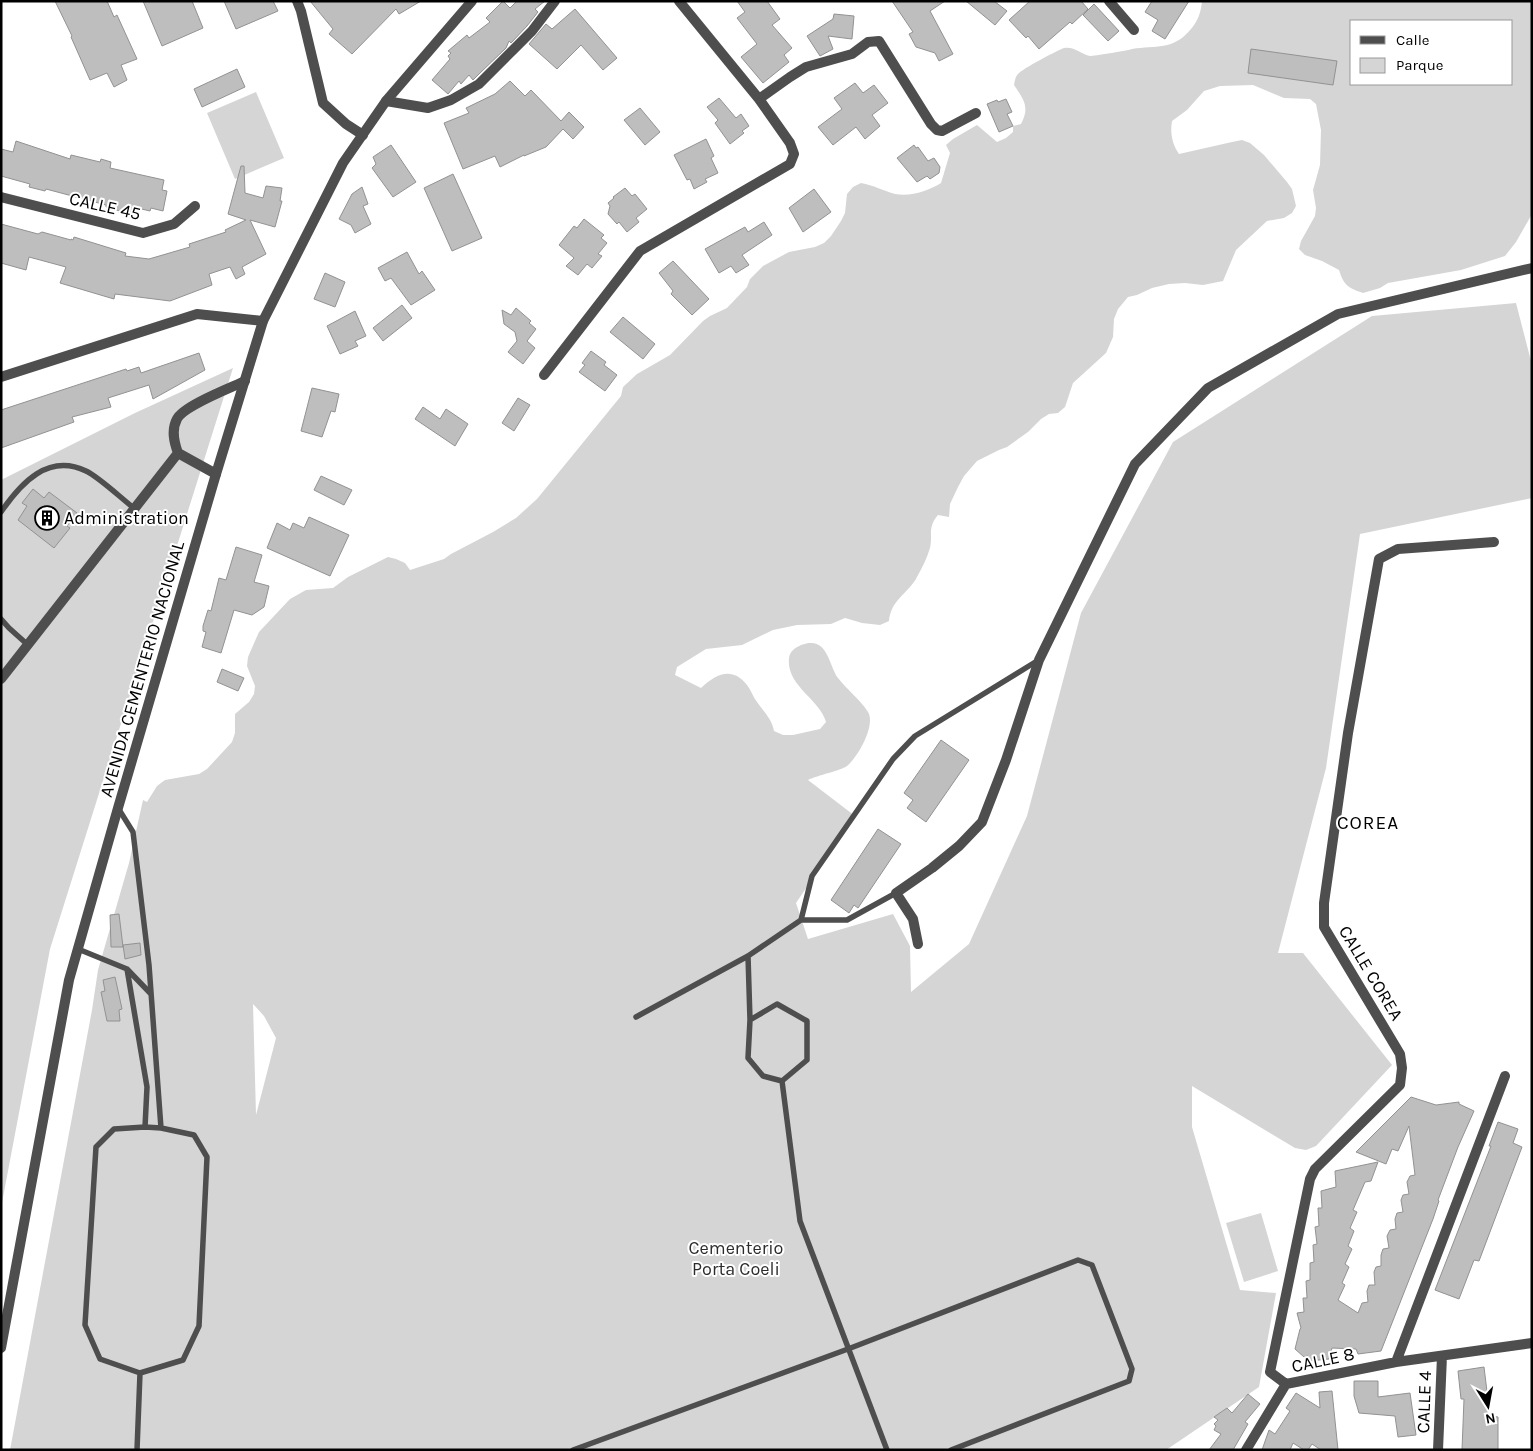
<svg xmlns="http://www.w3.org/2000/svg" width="1533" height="1451" font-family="Karla,sans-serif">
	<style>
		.green { fill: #d5d5d5; fill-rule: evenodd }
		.building { fill: #bebebe; stroke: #929292 }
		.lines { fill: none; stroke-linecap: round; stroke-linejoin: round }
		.service { stroke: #4e4e4e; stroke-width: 5.5 }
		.minor { stroke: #4e4e4e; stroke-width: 10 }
		.tertiary { stroke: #4e4e4e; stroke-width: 10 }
		.labels { text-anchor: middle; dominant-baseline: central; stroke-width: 4; stroke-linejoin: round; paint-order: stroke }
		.street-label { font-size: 18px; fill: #000; stroke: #fff }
		.poi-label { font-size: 18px; fill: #000; stroke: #fff; text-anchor: start }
		.park-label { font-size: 18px; fill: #2c2c2c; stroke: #fff }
		.neighbourhood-label { font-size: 19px; letter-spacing: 1px; fill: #000; stroke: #fff }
	</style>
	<rect width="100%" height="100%" fill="#fff"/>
	<!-- green -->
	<path class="green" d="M1202,1H1532V214L1516,242L1505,256L1461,270L1388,283L1380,288L1363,293C1349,288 1344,286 1339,270L1322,261L1305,255L1299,249L1301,241L1315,216L1316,208L1313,190L1320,165L1321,130L1316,104L1310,99L1284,98L1253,85L1220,86L1204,91L1187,110L1172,121C1170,133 1172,144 1179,154L1232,142L1242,140L1250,143L1264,155L1287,182L1292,189L1296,206L1292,213L1284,218L1267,221L1236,250L1223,281L1203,285L1185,283L1169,284L1152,288L1137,295L1128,297L1118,309L1114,319L1113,337L1106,353L1073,383L1065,407L1058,413L1049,414L1041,419L1028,432L1007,447L999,450L977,461L964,476L958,487L950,504L949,517L938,515C927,528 933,535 930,548C927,558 922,568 917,577C909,593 891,599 889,621L880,625L862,623L845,618L831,624L797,625L773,630L742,645L706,649L677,667L675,675L701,688C716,674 732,666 747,685C751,690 753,697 757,702C764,712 772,719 774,731L783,735H793L820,729L826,722C820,699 786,686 789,658C790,651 795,648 801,645C828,635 828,664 838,678C847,690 860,699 868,712C876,725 858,757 847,766C840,771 818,775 808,780L855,816L796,903L808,939L893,914L910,946L911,992L969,944L1027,816L1081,613L1173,442L1372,316L1516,303L1532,365V498L1360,534L1326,768L1278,953H1303L1392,1065L1316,1146L1306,1150L1295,1148L1192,1086V1127L1240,1290L1276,1293L1259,1387L1166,1450H10L92,1010L98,970L129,863L143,800L147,802L157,786L165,780L199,774L207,769L232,742L235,733V714L249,702L254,694L255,686L247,666L248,657L259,632L290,599L306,590L333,588L348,577L388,557L396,559L405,563L410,570L444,559L451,554L493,532L516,518L537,499L621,396L623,387L637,374L670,355L703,321L710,316L727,308L747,287L750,279L763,266L789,252L815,247L824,243L831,236L841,221L845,213L847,194L853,187L861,183C873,185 884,191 895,194C911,197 928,191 941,183L950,153L946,145L953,139L977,125L997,142L1006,138L1013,132V126L1021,124C1030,107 1024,100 1014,85C1015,81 1015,77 1018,74C1022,69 1058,50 1064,48C1074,46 1081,54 1090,56C1094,56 1125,51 1132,49C1156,45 1173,51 1191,29C1198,21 1201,12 1202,1ZM1352,21H1512V84H1352ZM253,1004L264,1016L276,1038L256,1115Z
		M256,92L284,158L235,179L207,113Z
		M233,368L50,949L1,1208V480L135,413Z
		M1261,1213L1278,1271L1244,1282L1226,1223Z"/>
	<!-- building -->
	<path class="building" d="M55,1H107L114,17L117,15L137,59L121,65L127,80L114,87L107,73L90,80L71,37L72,36Z
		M143,1H192L203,28L162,46Z
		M224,1H273L278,11L236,29Z
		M310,1H421L399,14L396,9L352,54L329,34L333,29Z
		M503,1L510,8L517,1H545L535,9L538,12L527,26L511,43L509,41L506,48L479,74L473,80L469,75L461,84L459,81L448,94L432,80L450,59L448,56L451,53L448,51L467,35L469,38L490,22L486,18Z
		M737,1H767L780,19L772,25L792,48L784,55L789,62L763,83L741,57L757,44L737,18L745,12Z
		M892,1H945L930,11L953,54L939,61L935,53L916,47L909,34L913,32Z
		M966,1H994L1007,11L995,25Z
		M1030,1H1081L1088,9L1072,24L1070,22L1039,49L1028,36L1026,38L1009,20Z
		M1152,1H1189L1165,39L1152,31L1158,20L1145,12Z
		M1094,4L1119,31L1108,41L1083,15Z
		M575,9L617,58L603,70L581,45L557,69L529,44L546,24L552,29Z
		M834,14L854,16L852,39L828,36L833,49L820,56L807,36L833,19Z
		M1251,49L1337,61L1333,85L1248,73Z
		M237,69L245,87L202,107L194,89Z
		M510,81L525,96L531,90L561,121L569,112L584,127L573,139L563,129L546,147L524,156V155L500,167L495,156L463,169L444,123L469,113L466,108L495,94Z
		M855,83L863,93L874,85L888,103L872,115L880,126L865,139L856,127L833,145L818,127L842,109L834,98Z
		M719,98L736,118L741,114L749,126L742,131L744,133L730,144L715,123L718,120L707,107Z
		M1006,99L1012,112L1007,114L1013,126L999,132L987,104L997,100L998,102Z
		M640,108L660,132L645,145L624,120Z
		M706,139L714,156L711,158L718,173L705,179L707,182L694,189L690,179L687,180L674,155Z
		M16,141L70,159L71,155L100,162L101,159L111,162L110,168L164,180L162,190L167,191L163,211L151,208L150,211L133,207L130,216L119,213L120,211L106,207V205L46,189L45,191L29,187L30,184L1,176V149L13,152Z
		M391,145L416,182L393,197L372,168L376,164L373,157Z
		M914,145L916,148L918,147L928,161L934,158L940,167L939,173L930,179L927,176L917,182L897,158Z
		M241,166H244L245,193L263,198L266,186L282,188L280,201H282L275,227L250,220L266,254L242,267L245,274L236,279L230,267L209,274L212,285L170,301L115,294L114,299L60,283L66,267L29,257L26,270L1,263V224L38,234L42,232L71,240V239L73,240L74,237L126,253L125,256L149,259L190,247L189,244L226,232L225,230L246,220L228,214Z
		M453,174L482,238L452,251L424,188Z
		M362,187L368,204L363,206L371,224L355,233L351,225L339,219L352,194Z
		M625,188L632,196L635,194L647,209L636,218L639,222L627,232L619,222L617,224L608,214L610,206L608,203L614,198L613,197Z
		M814,189L831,212L803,232L789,208Z
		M584,219L604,235L601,238L607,243L598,254L602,256L592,268L587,264L578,275L566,266L574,258L559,245L574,226L577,228Z
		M764,222L772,235L742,255L749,265L736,273L731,266L719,273L705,249L745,227L748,232Z
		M407,252L419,274L422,271L435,290L411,305L391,278L385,281L378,268Z
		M673,261L709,299L692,315L671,294L673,291L659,273Z
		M325,273L345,282L335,307L314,299Z
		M402,305L412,318L383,341L373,328Z
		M516,308L531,321L529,323L536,329L527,341L535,348L523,364L508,352L517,341L515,332L504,324L502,310L511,315Z
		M355,311L366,336L355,341L358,346L340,354L327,326Z
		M623,317L655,344L643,359L610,332Z
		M591,351L606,362L604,365L617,375L605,391L579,372L585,365L582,363Z
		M199,353L205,370L153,399L149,385L108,398L111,407L72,417L74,422L1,448V410L126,369L127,371L139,367L141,373Z
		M312,388L339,394L335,412L331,411L322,437L301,431Z
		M518,398L530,405L514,431L502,423Z
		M423,407L440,419L446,409L468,424L455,446L415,419Z
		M321,476L352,490L344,505L314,490Z
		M33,489L44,498L49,492L77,513L67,526L70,528L54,548L18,520L27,506L22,503Z
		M309,517L349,535L330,576L267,548L277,523L290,530L293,523L304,528Z
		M236,547L262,555L254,582L269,586L264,607L252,615L234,610L221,653L202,647L206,632L203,631V626L208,610L211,611L219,578L226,580Z
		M222,669L244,678L238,691L217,682Z
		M941,740L969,760L926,822L907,808L913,800L904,793Z
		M878,829L901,844L858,908L854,905L849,913L831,900Z
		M119,914L123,947H111L110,915Z
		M140,943L141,955L125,959L123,945Z
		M115,977L122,1009L119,1010L120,1021H107L101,992L105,991L103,980Z
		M1411,1097L1436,1105L1459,1102V1104L1474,1111L1458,1147L1438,1200L1439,1201L1433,1219L1381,1351L1358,1354L1356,1349L1332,1348L1329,1359L1309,1361L1308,1356L1304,1357L1295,1349L1300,1329L1301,1328L1297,1313L1304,1312L1303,1298H1307L1306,1281L1310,1280V1263L1314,1262L1313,1245L1317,1244L1315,1227L1319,1226L1318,1208H1322L1321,1191L1336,1187L1335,1171L1378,1162L1371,1181L1365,1182L1353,1210L1357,1212L1350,1228L1354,1231L1348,1246L1352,1249L1345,1264L1349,1267L1342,1283L1345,1285L1338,1300L1358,1313L1362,1303L1368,1302L1367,1291L1369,1285H1375L1374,1272L1376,1267L1381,1266V1255L1383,1249L1389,1248L1387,1236L1390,1230L1396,1229L1395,1219L1397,1213L1403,1212L1401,1200L1403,1195L1409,1194L1407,1182L1410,1176L1415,1175L1409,1126L1398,1151L1392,1149L1386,1164L1356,1152Z
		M1498,1122L1518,1129L1513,1143L1522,1147L1479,1261L1474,1260L1459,1299L1435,1290L1491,1146H1489Z
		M1484,1367L1490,1416L1498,1417V1450H1462L1464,1399H1461L1458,1371Z
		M1354,1381H1378V1397L1410,1393L1416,1435L1398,1437L1395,1416L1359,1413L1354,1396Z
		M1332,1391L1338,1450H1321L1312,1444L1308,1450H1304L1293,1443L1290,1450H1262L1269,1430L1275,1434L1290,1411L1286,1408L1296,1393L1320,1408L1319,1392Z
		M1248,1394L1260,1404L1245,1422L1248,1424L1233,1450H1209L1221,1434L1214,1430L1216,1426L1214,1424L1218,1420L1214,1417L1227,1408L1232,1413Z"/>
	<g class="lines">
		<!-- service -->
		<path class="service" d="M1,512C21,483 48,453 86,471C99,477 122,499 135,509
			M1,619L9,628L28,645
			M118,808L133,832L149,965L161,1128
			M801,920H847L896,893
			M78,949L127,969L151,994
			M748,956L750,1020
			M127,969L147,1087L145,1127
			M777,1004L807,1021V1060L782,1081L763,1076L748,1058L750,1020Z
			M636,1017L748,956L801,920L812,876L893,759L915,736L1037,661
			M782,1081L800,1221L887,1450
			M145,1127L161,1128L194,1135L207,1157L199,1326L183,1360L140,1373L100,1359L85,1325L96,1147L114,1129Z
			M137,1450L140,1373
			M573,1450L848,1349L1078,1260L1092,1265L1132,1369L1129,1381L951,1450"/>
		<!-- minor -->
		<path class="minor" d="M297,1L301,11L323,103L346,124L363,135
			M1109,1L1134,30
			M759,99L790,77L806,67L852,54L868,42L879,41L931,124L937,130L942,131L976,113
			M386,101L428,108L451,100L479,84L532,31L555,1
			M1,197L143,233L174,224L195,206
			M544,375L640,251L790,164L794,154L790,143L759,99L679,1
			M1,377L197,314L263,321
			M178,453L216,474
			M1,679L178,453C174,442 171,430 177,419C183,406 230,388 245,381
			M918,944L913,919L896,893L932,868L959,846L982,822L1006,760L1039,660L1135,464L1208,388L1338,314L1532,268
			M1396,1362L1505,1076
			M1286,1384L1270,1372L1310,1179L1315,1169L1400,1085L1402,1068L1400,1054L1324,927V903L1348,733L1379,559L1398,549L1494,542
			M1246,1450L1286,1384L1396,1362L1532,1343
			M1438,1450L1442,1356"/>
		<!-- tertiary -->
		<path class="tertiary" d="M1,1348L69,980L118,808L216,474L263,321L343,163L386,101L472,1"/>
	</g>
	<!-- icons -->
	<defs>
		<g id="building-ring" transform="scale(1.25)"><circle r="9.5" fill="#fff" stroke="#000" stroke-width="1.5"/><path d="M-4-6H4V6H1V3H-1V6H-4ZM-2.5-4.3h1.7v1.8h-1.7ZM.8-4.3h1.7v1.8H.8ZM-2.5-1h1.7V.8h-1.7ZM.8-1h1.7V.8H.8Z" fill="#000"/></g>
	</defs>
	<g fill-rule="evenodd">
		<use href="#building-ring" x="47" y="518"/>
	</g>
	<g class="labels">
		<!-- street labels -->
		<g class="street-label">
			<text transform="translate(105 206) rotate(13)">CALLE 45</text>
			<text transform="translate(142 669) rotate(-74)">AVENIDA CEMENTERIO NACIONAL</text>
			<text transform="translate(1371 973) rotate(59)">CALLE COREA</text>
			<text transform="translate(1323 1360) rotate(-12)">CALLE 8</text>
			<text transform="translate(1424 1402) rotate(-88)">CALLE 4</text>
		</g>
		<!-- poi labels -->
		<g class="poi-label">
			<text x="64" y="518">Administration</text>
		</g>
		<!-- park labels -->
		<g class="park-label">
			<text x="736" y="1248">Cementerio<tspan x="736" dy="21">Porta Coeli</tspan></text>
		</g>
		<!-- neighbourhood labels -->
		<g class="neighbourhood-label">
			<text x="1368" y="823">COREA</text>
		</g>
	</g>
	<!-- border -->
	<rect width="1533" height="1451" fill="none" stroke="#000000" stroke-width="5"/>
	<!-- legend -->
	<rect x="1350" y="20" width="162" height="65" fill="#ffffff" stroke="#999999"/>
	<rect x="1360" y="36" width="25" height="8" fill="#4e4e4e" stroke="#999999"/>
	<text x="1396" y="45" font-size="15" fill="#000000">Calle</text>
	<rect x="1360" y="58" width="25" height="15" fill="#d5d5d5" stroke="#999999"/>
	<text x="1396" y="70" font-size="15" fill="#000000">Parque</text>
	<!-- north arrow -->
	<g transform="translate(1488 1406) rotate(169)" stroke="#ffffff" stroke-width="4" paint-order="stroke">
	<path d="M0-4L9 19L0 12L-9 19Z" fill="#000000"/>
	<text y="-8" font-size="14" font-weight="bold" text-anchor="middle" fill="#000000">N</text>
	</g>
</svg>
